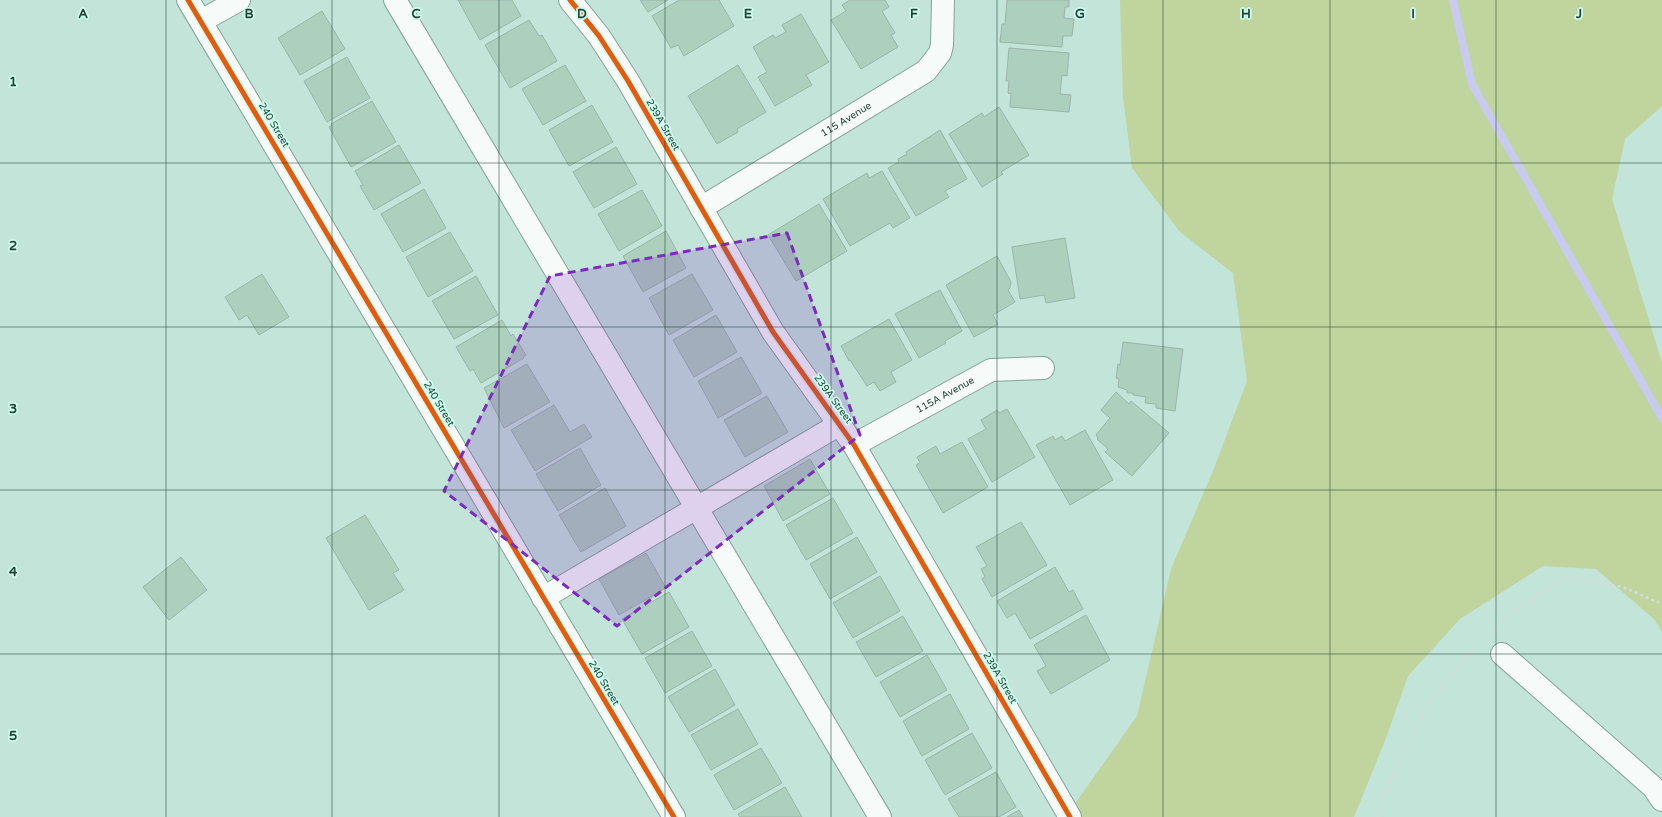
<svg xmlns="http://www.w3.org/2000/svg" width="1662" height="817" font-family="'Varela Round',sans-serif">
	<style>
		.green { fill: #c0d49e }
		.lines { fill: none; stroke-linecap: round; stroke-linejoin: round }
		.stream { stroke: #c8caee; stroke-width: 8 }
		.building { fill: #adcfbd; stroke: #9cb4a9 }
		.minor-casing { stroke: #86a199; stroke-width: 24 }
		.major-casing { stroke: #86a199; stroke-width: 24 }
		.path { stroke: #d3dedb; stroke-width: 2.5; stroke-dasharray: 3 3; stroke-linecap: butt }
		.minor { stroke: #f6fbf9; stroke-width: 22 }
		.major { stroke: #f6fbf9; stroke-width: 22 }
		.cycleway-casing { stroke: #cafded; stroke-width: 8 }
		.cycleway { stroke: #e8590c; stroke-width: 5 }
		.marked { fill: #7b2cbf; fill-opacity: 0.2; stroke: #7b2cbf; stroke-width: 3; stroke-dasharray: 8 5; stroke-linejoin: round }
		.grid { fill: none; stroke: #274139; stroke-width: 1; stroke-opacity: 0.55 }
		.labels { text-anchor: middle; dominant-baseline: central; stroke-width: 3.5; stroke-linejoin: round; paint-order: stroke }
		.street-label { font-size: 10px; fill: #274139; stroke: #cafded }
		.grid-label { font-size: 13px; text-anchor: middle; font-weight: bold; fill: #274139; stroke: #cafded; stroke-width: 3.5; stroke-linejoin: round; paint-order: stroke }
	</style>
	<rect width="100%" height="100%" fill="#c2e4d9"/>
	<!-- green -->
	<path class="green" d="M1120,0H1662V106L1625,139L1612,199L1662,363V632L1655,620L1596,569L1543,566L1460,619L1408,676L1386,738L1354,817H1077L1072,808L1137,716L1171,569L1213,471L1247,381L1233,273L1180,232L1132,168L1123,97Z"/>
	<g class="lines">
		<!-- stream -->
		<path class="stream" d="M1453,0L1472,84L1662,418"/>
	</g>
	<!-- building -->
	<path class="building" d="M458,0H512L521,16L480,40Z
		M640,0H668L648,12Z
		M679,0H719L734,26L684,56L678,45L671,48L652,16Z
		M850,0H885L889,7L882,11L895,33L891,35L898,47L861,69L831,20L846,11L842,5Z
		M1007,0H1069V7H1065L1064,18L1074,19L1072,36H1063L1062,47L1000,42L1002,24H1005Z
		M322,11L345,49L300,75L278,38Z
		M801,14L829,62L806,75L812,85L775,106L758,77L767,72L753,47L773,35L775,38L786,32L782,25Z
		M529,20L539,36L542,35L557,61L510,88L485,45Z
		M1009,48L1069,53L1067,76L1062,75L1060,94L1071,95L1069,112L1010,107L1011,94L1008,93L1009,81H1006Z
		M347,57L370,98L327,122L304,81Z
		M565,65L586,101L543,125L522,89Z
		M738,65L766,112L737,129L738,132L717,144L688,96Z
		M372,101L396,142L351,167L329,127L332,125L331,124Z
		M592,105L613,142L569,166L549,130Z
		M999,107L1029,155L1001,172L1003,174L982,187L949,134L982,113L984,117Z
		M940,130L967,179L945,191L949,197L916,216L888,168L899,162L898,159L907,154L906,152Z
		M399,145L421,183L374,210L360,186L363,185L355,171Z
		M616,147L637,184L594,208L573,172Z
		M882,171L910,218L893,228L890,223L850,246L823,199L867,173L869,178Z
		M424,189L446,228L403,252L381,214Z
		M642,190L662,226L619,251L598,214Z
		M819,204L847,251L796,281L768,235Z
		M666,231L686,268L643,292L623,256Z
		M450,232L473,271L428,297L406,257Z
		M1065,238L1075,298L1046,303L1044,295L1020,299L1012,247Z
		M997,256L1011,282L1010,288L1008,290L1015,302L993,315L998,324L974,337L946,285Z
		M262,274L289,317L259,335L247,315L239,320L225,297Z
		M692,274L713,310L669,335L649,298Z
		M476,276L498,315L454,339L432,301Z
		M940,290L962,331L945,341L946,343L919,358L895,314Z
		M716,315L737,352L694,377L673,340Z
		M889,319L912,360L891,372L896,382L880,391L874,382L867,386L850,360L849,361L841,346Z
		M502,320L511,336L513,334L526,355L523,357L524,358L481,383L473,369L470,371L456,347Z
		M1123,342L1183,349L1175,411L1156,408V404L1145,403L1146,397L1133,395V393H1127V390L1118,387L1119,379L1116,378L1118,364L1120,365Z
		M741,357L762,393L718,418L698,381Z
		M527,364L550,402L504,428L484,388Z
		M1116,392L1129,404L1131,401L1169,433L1132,476L1105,452L1108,449L1097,439L1098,438L1096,435L1110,418L1101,410Z
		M767,396L788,432L745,457L724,420Z
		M554,405L570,432L584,424L592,437L535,471L511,430Z
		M1007,409L1035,457L992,482L968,439L986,429L981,420L997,410L999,413Z
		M1085,430L1113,480L1070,505L1036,445L1053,436L1055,440L1062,436L1065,441Z
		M962,442L988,487L943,513L916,465L920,463L917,457L936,446L940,454Z
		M580,448L601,485L558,511L536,474Z
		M810,459L830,494L783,521L764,486Z
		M605,488L626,526L581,552L559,515Z
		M833,498L853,533L806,560L786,525Z
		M365,515L399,570L393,573L404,590L369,610L326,538Z
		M1021,522L1047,565L992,597L982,579L985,577L981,569L987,566L976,547Z
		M857,537L877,572L830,599L810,564Z
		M646,553L666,588L619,615L599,579Z
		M181,557L207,590L169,620L143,587Z
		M1055,567L1069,592L1073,590L1083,609L1030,639L1015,613L1007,618L997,601Z
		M880,576L900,611L853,638L833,603Z
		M669,592L689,627L642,654L622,619Z
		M1086,615L1110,660L1051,694L1037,671L1046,666L1034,645Z
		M903,616L923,651L876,677L856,642Z
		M692,631L712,666L665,693L645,658Z
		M927,655L947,690L900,717L880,682Z
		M715,669L735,705L689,732L668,697Z
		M950,694L969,729L922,756L903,721Z
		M738,709L758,744L711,770L691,735Z
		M972,733L992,768L945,795L925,760Z
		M761,748L782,783L734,810L714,775Z
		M996,772L1016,807L999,817H959L948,799Z
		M785,787L802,817H740L738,814Z
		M1019,810L1023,817H1007Z"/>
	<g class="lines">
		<!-- minor casing -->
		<g class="minor-casing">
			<g id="minor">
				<path d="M395,0L880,817"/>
				<path d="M570,0L599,36L628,81L773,332L854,445L1070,817"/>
				<path d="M201,21L239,0"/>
				<path id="s1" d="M701,208L926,71L940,53L942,45L943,0"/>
				<path id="s2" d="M854,445L991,370L1043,368"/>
				<path d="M543,598L840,424"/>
				<path d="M1502,654L1653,787L1662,800"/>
			</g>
		</g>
		<!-- major casing -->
		<g class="major-casing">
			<path id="major" d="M188,0L674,817"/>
		</g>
		<!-- path -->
		<path class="path" d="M1492,632L1512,613L1559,581L1576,579L1623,587L1657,602H1662
			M1376,817L1400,756L1428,703L1479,643"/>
		<!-- minor -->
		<use href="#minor" class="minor"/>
		<!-- major -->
		<use href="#major" class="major"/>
		<!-- cycleway casing -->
		<g class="cycleway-casing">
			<path id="cycleway" d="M188,0L674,817
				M570,0L599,36L628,81L773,332L854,445L1070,817"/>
		</g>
		<!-- cycleway -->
		<use href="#cycleway" class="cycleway"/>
	</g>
	<!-- marked area -->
	<path class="marked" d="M787,233L860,435L617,626L444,491L550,276Z"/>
	<!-- grid -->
	<path class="grid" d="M166,0V817M332,0V817M499,0V817M665,0V817M831,0V817M997,0V817M1163,0V817M1330,0V817M1496,0V817M0,163H1662M0,327H1662M0,490H1662M0,654H1662"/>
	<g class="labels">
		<!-- street labels -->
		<g class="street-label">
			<text stroke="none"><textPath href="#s1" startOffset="170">115 Avenue</textPath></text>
			<text transform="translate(274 125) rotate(59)">240 Street</text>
			<text transform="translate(663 125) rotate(60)">239A Street</text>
			<text stroke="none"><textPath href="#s2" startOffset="104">115A Avenue</textPath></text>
			<text transform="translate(833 399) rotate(54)">239A Street</text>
			<text transform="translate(439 404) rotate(59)">240 Street</text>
			<text transform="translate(1000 678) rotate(60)">239A Street</text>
			<text transform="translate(604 683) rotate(59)">240 Street</text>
		</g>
	</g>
	<g class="grid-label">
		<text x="83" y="18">A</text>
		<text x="249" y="18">B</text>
		<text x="416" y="18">C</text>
		<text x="582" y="18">D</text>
		<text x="748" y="18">E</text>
		<text x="914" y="18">F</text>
		<text x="1080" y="18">G</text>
		<text x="1246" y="18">H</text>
		<text x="1413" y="18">I</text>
		<text x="1579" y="18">J</text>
		<text x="13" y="86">1</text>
		<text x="13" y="250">2</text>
		<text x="13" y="413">3</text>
		<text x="13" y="576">4</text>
		<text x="13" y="740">5</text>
	</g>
</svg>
